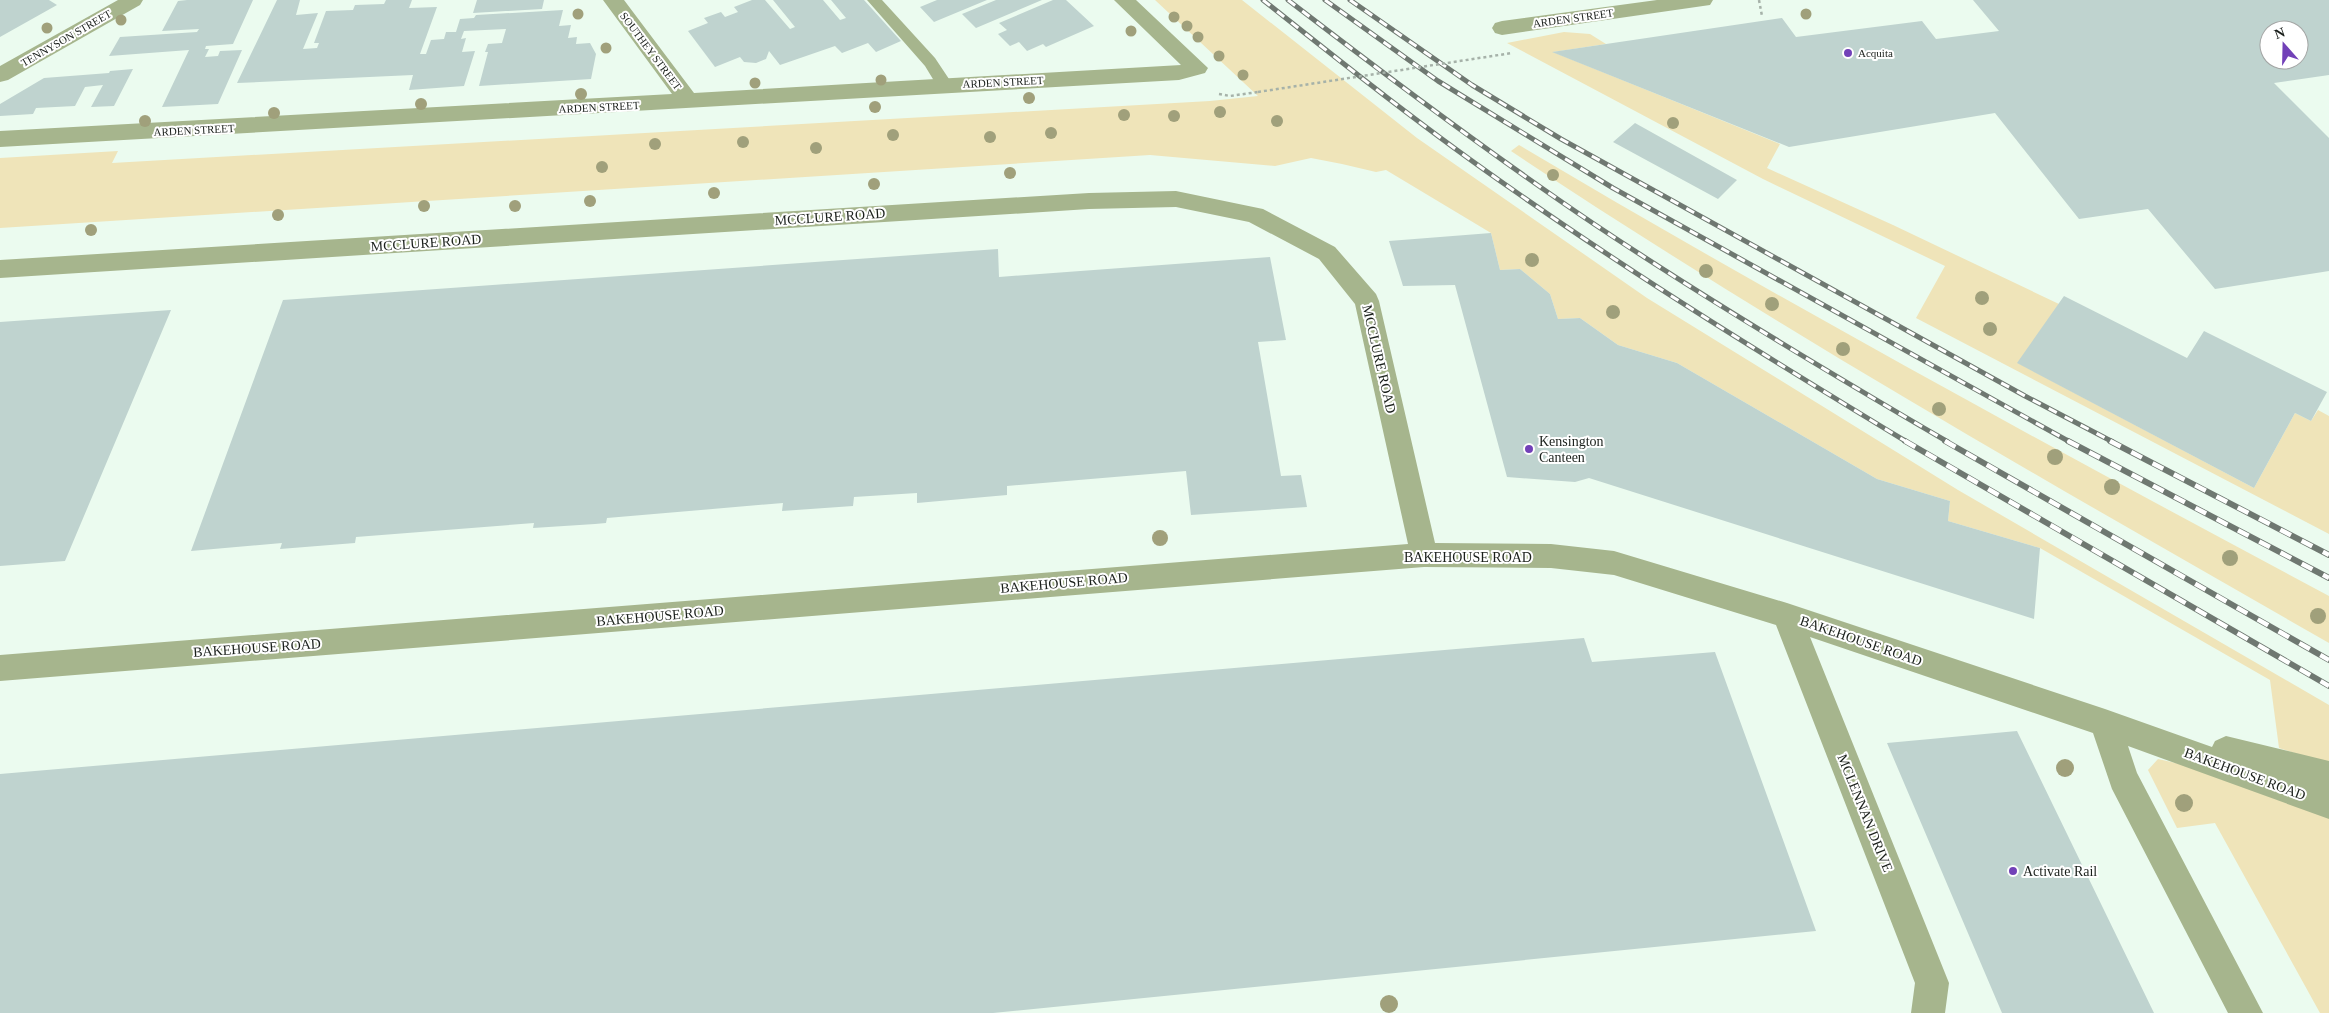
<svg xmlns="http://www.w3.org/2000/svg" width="2329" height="1013" font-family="'Times New Roman',serif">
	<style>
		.green { fill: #efe4b9 }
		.building { fill: #bfd3cf; fill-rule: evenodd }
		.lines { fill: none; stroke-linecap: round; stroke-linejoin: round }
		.path { stroke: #a6b2a9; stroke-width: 2.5; stroke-dasharray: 3 3; stroke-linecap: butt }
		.service { fill: #a6b58d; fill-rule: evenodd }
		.minor { fill: #a6b58d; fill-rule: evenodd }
		.rail-far1-casing { stroke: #6f7871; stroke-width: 5 }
		.rail-casing { stroke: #6f7871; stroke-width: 6 }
		.rail-far1 { stroke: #fff; stroke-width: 3; stroke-dasharray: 9; stroke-linecap: butt }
		.rail { stroke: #fff; stroke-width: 4.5; stroke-dasharray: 12; stroke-linecap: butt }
		.path-bridge { stroke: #a6b2a9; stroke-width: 2.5; stroke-dasharray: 3 3; stroke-linecap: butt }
		.tree { fill: #a0a07b }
		.poi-dot { fill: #7241b8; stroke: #fff; stroke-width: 2 }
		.labels { text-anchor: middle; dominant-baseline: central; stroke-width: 4; stroke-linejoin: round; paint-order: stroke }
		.far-street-label { font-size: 11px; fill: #1a1f1b; stroke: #fff }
		.far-poi-label { font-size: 11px; fill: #1a1f1b; stroke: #fff; text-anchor: start }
		.street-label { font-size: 14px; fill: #1a1f1b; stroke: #fff }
		.poi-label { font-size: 14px; fill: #1a1f1b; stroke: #fff; text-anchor: start }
	</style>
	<rect width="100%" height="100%" fill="#ebfbef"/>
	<!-- green -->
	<path class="green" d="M1155,0H1242L1417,138L1647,298L1958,490L2329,705V764L2279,748L2270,680L2040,548L1948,521L1950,501L1877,479L1677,363L1618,345L1580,318L1558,319L1550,294L1520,269L1500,270L1491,233L1386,170L1376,172L1342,164L1311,158L1275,166L1150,155L0,228V158L118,151L112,163L1210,101L1258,96Z
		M1564,32L1590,34L1606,44L1553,52L1780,144L1767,168L1893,225L2059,304L2018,363L2254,488L2295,413L2311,421L2318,410L2329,416V534L1916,318L1945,266L1763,179L1507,43Z
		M1519,145C1785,303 2056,450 2329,596V643C2053,485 1776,328 1511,151Z
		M2158,759L2180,764L2329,818V1013H2320L2215,823L2177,828L2148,770Z"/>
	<!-- building -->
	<path class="building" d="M0,0H49L57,5L0,37Z
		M187,0H253L233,44L206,46L205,49H209L205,57L218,56L220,51L242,50L218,104L162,107L189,50L109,56L120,37L197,32L199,29L162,31L178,1Z
		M277,0H300L296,15L318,13L303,49L317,48L319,43H314L326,11L353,10L355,5L384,4L386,0H412L409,8L437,7L420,54H426L431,40L444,39L446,32H456L460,19L474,18L476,15L563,10L559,26L571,25L568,38L577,37L576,44L590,43L596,54L591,79L479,86L488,52H485L488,44L502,43L506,29L464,31L461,39L466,38L462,52L475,51L464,86L409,90L413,75L237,83Z
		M477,0H544L542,9L473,13Z
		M752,0H765L790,29L795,27L773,0H823L840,20L846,18L831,0H864L901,41L876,52L868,43L842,53L835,46L780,65L769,51L766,59L756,63L744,62L740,57L715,67L688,31L708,23L704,18L721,12L725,17L738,12L734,7Z
		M937,0H987L934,22L920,7Z
		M996,0H1042L976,28L962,14Z
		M1053,0H1066L1094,26L1046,47L1043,44L1027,51L1019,42L1010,46L998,34L1007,30L999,23Z
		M1973,0H2329V75L2274,83L2329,138V271L2215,289L2148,209L2079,219L1995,113L1789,147L1552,52L1782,18L1796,37L1922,21L1936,39L1999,31ZM2269,30H2299V60H2269Z
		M133,69L114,106L91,107L103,85L85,87L75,106L36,108L33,114L0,116V104L44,78L109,73L110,71Z
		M1635,123L1737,180L1718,199L1613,142Z
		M1491,233L1500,270L1520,269L1550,294L1558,319L1580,318L1618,345L1677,363L1877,479L1950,501L1948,521L2040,548L2034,619L1589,478L1575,482L1507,477L1455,285L1403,286L1389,241Z
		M998,249L999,277L1270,257L1286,340L1258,342L1281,476L1301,475L1307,507L1191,515L1186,471L1007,486V495L917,503V493L854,497L853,506L782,511L783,503L607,518L606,523L595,524L533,528L534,523L356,537L355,543L280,549L282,543L191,551L283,300Z
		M2064,296L2187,358L2204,331L2327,392L2311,421L2295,413L2254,488L2017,363Z
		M171,310L65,561L0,566V322Z
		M1584,638L1592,662L1715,652L1816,931L993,1013H0V774Z
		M2017,731L2154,1013H2002L1887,743Z"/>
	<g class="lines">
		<!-- path -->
		<path class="path" d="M1759,0L1762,16
			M1219,94L1230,96L1258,92"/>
		<!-- service -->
		<path class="service" d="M867,0H882L935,58L953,85L951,89H939L925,66Z"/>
		<!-- minor -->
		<path class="minor" d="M118,0H143L140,5L8,80L0,82V66Z
			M603,0H624L694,93L1181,65L1114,0H1136L1208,68L1205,73L1179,80L0,147V131L672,94Z
			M1657,0H1713L1710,5L1703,6L1502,35L1495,33L1492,28L1495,23L1502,21Z
			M1176,191L1263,209L1335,247L1376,294L1379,301L1435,543L1551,544L1614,551L1787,603L2105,709L2212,747L2215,741L2226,736L2329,761V819L2128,746L2137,773L2263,1013H2228L2112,789L2093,733L1810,637L1949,983L1945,1013H1911L1915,983L1776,625L1614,575L1551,568L1424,567L0,681V655L1408,544L1355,304L1319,259L1249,222L1176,207L1089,209L0,278V260L1089,193Z"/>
		<!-- rail-far1 casing -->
		<g class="rail-far1-casing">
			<path id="rail-far1" d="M1263,0C1346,66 1429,132 1516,192C1643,281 1775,362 1907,442
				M1288,0C1388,77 1489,153 1594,224C1709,301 1828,372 1948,442
				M1325,0L1438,81L1613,188L2070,442
				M1350,0L1472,85L1561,139L2025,396L2113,442"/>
		</g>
		<!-- rail casing -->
		<g class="rail-casing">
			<path id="rail" d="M1905,441L2329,686
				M1945,441L2329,660
				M2068,441L2329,578
				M2110,441L2329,555"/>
		</g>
		<!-- rail-far1 -->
		<use href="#rail-far1" class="rail-far1"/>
		<!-- rail -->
		<use href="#rail" class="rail"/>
		<!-- path-bridge -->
		<path class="path-bridge" d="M1258,92L1512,53"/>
	</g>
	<!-- trees -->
	<g class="tree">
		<circle cx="578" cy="14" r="5.5"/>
		<circle cx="1806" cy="14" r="5.5"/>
		<circle cx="1174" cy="17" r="5.5"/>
		<circle cx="121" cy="20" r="5.5"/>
		<circle cx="1187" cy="26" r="5.5"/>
		<circle cx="47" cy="28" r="5.5"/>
		<circle cx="1131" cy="31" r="5.5"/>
		<circle cx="1198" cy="37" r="5.5"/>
		<circle cx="606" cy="48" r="5.5"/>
		<circle cx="1219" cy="56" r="5.5"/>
		<circle cx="1243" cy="75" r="5.5"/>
		<circle cx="881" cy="80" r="5.5"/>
		<circle cx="755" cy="83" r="5.5"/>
		<circle cx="581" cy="94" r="6"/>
		<circle cx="1029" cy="98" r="6"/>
		<circle cx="421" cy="104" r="6"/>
		<circle cx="875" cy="107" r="6"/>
		<circle cx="1220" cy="112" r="6"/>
		<circle cx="274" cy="113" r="6"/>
		<circle cx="1124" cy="115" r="6"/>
		<circle cx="1174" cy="116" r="6"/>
		<circle cx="145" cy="121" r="6"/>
		<circle cx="1277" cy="121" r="6"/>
		<circle cx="1673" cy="123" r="6"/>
		<circle cx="1051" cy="133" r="6"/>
		<circle cx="893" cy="135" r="6"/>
		<circle cx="990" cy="137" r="6"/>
		<circle cx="743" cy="142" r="6"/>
		<circle cx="655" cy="144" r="6"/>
		<circle cx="816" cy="148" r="6"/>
		<circle cx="602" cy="167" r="6"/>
		<circle cx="1010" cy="173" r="6"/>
		<circle cx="1553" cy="175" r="6"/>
		<circle cx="874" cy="184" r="6"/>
		<circle cx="714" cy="193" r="6"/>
		<circle cx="590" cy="201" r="6"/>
		<circle cx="424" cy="206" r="6"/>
		<circle cx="515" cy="206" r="6"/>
		<circle cx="278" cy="215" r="6"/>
		<circle cx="91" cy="230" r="6"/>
		<circle cx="1532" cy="260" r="7"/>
		<circle cx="1706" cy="271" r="7"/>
		<circle cx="1982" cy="298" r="7"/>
		<circle cx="1772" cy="304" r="7"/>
		<circle cx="1613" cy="312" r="7"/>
		<circle cx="1990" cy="329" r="7"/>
		<circle cx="1843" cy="349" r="7"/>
		<circle cx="1939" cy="409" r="7"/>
		<circle cx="2055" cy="457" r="8"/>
		<circle cx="2112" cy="487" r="8"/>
		<circle cx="1160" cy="538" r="8"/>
		<circle cx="2230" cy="558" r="8"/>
		<circle cx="2318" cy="616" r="8"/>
		<circle cx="2065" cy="768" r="9"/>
		<circle cx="2184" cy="803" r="9"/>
		<circle cx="1389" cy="1004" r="9"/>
	</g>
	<!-- markers -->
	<g class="poi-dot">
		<circle cx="1848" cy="53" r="5"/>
		<circle cx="1529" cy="449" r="5"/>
		<circle cx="2013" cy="871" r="5"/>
	</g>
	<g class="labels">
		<!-- far-street labels -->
		<g class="far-street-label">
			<text transform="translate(1573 18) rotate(-8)">ARDEN STREET</text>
			<text transform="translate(66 38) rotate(-30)">TENNYSON STREET</text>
			<text transform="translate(651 51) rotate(53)">SOUTHEY STREET</text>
			<text transform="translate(1003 82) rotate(-3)">ARDEN STREET</text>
			<text transform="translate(599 107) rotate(-3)">ARDEN STREET</text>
			<text transform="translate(194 130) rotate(-3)">ARDEN STREET</text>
		</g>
		<!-- far-poi labels -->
		<g class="far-poi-label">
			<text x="1858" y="53">Acquita</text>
		</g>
		<!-- street labels -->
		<g class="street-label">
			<text transform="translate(830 217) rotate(-4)">MCCLURE ROAD</text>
			<text transform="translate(426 243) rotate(-4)">MCCLURE ROAD</text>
			<text transform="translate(1379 359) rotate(77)">MCCLURE ROAD</text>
			<text x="1468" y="557">BAKEHOUSE ROAD</text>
			<text transform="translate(1064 583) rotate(-5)">BAKEHOUSE ROAD</text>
			<text transform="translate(660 616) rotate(-5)">BAKEHOUSE ROAD</text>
			<text transform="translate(1861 641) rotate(19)">BAKEHOUSE ROAD</text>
			<text transform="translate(257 648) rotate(-4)">BAKEHOUSE ROAD</text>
			<text transform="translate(2245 774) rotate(20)">BAKEHOUSE ROAD</text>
			<text transform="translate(1865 813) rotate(68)">MCLENNAN DRIVE</text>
		</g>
		<!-- poi labels -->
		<g class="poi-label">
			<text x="1539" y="441">Kensington<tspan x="1539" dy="16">Canteen</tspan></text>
			<text x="2023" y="871">Activate Rail</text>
		</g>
	</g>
	<!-- north arrow -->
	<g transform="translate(2284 45) rotate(340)"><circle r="24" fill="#ffffff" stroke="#a3a5a4"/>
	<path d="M0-4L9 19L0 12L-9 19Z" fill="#7241b8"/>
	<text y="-8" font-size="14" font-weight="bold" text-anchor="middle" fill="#1a1f1b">N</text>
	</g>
</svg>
